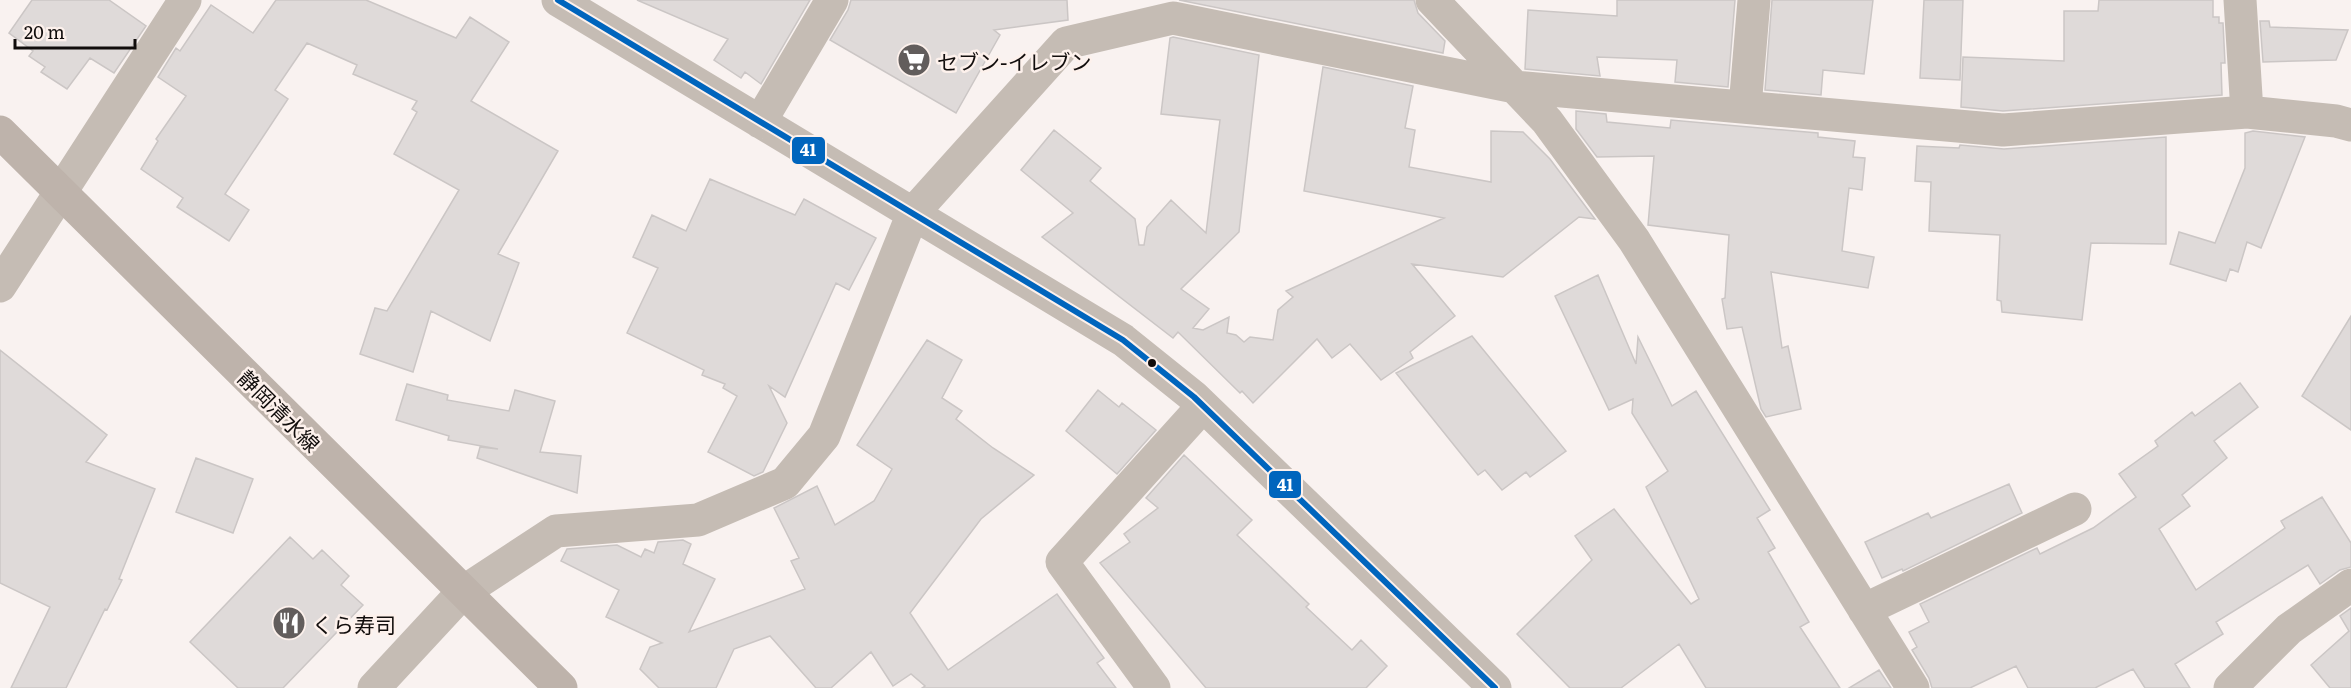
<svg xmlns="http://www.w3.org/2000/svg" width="2351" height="688" font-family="Literata,'Noto Sans JP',serif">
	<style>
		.building { fill: #dfdad9; stroke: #cbc6c5; stroke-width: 1.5 }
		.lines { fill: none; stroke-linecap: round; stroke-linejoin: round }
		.minor { stroke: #c5bcb4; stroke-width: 33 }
		.major { stroke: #beb3ab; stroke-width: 33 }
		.bus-1-casing { stroke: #fdf1ec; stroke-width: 10 }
		.bus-1 { stroke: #0065bd; stroke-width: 6 }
		.bus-dot { fill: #110d0c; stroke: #fdf1ec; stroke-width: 2 }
		.labels { text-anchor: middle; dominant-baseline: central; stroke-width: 5; stroke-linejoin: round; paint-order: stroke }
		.poi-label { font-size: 21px; fill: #110d0c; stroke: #fdf1ec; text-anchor: start }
		.street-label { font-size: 21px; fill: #110d0c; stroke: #fdf1ec }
		.line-badge { stroke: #fdf1ec; stroke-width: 2 }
		.badge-label { font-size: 16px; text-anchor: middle; font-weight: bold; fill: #fff }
	</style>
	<rect width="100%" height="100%" fill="#f9f2f0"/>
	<!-- building -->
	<path class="building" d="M32,0H109L146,26L114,73L90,58L67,89L41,72L45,67L29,56L33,51L9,33Z
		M276,0H366L456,38L470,17L509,42L471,101L558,151L498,254L519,263L490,341L431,311L413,372L360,354L375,308L387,311L459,190L394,154L417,112L412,109L417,101L353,74L357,65L307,43L275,90L288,99L225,194L249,210L229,241L177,207L183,198L141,169L158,141L156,139L186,96L158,77L176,48L180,51L211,5L253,33Z
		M637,0H810L761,84L745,72L741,78L714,60L728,39Z
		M851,0H1067L1068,20L994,30L1000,35L956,113L830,40L848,10Z
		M1179,0H1414L1418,13L1445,41L1443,53Z
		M1617,0H1735L1728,87L1675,82L1677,60L1597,57L1600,76L1525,69L1528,10L1617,16Z
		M1772,0H1873L1864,74L1823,70L1821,95L1765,90Z
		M1924,0H1963L1960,80L1920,78Z
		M2099,0H2213V17H2219V23H2223L2225,63H2221L2222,95L2003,111L1961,107L1963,57L2064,61V11H2098Z
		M2260,21H2269L2270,27L2348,30L2336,60L2263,62Z
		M1173,37L1259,55L1239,232L1181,289L1209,309L1193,328L1203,330L1229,317L1227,333L1236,335L1244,342L1250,337L1273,340L1278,310L1293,297L1286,291L1444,218L1304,191L1323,67L1413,86L1405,128L1415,130L1409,167L1491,182V131L1523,132L1550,159L1595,219L1579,217L1503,277L1412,264L1455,316L1410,352L1413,358L1381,380L1350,344L1332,358L1317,339L1253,403L1242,391L1240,393L1178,332L1173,338L1042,237L1073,213L1021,170L1054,130L1101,168L1090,181L1135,219L1139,245H1144L1147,227L1171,200L1206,233L1220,120L1161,114L1170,38Z
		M1576,111L1606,114L1607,122L1670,128L1671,120L1818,133V137L1855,141L1853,157L1865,158L1862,190L1849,188L1842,251L1874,257L1868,288L1771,272L1782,348L1788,346L1801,409L1766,417L1761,409L1742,327L1727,329L1722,299L1725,298L1729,235L1648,225L1654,156L1597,157L1576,129Z
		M2253,131L2305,137L2261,248L2247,242L2238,272L2230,269L2226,281L2170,264L2179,232L2215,243L2245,168V133Z
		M2166,137V244L2091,243L2082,320L2002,312L2001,301L1997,300L2000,235L1929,231L1931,182L1915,181L1917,146L1959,148L1960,145L2004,149Z
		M710,179L795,215L804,199L876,238L849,290L836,283L785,397L769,386L787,423L763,472L754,476L708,452L737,396L723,388L725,384L702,375L704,370L627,333L658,268L633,257L652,215L686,231Z
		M1598,275L1636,364L1638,337L1672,406L1696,391L1770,510L1757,518L1775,548L1768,552L1809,622L1800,627L1840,688H1706L1679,644L1621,688H1570L1517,634L1592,560L1575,536L1614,509L1691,604L1699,599L1646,487L1668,471L1632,413L1633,399L1609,410L1555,296Z
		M2351,316V430L2302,396Z
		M1472,336L1566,451L1530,477L1526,472L1502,490L1485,470L1478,475L1396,373Z
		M927,340L962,360L942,398L962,411L956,419L993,448L1034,475L981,519L910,613L948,670L1057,594L1104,658L1097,663L1116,688H922L925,686L911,674L893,686L871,652L831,688H816L770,636L734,649L716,688H659L640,669L650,647L662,643L606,617L619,590L561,561L567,549L617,545L641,557L645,549L654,553L658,542L683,540L691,544L683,564L715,579L689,632L805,589L791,561L799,558L774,508L817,486L835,525L874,501L892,469L857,445Z
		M0,350L107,435L86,462L155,489L119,579L122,580L107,610L105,609L66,688H11L50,607L0,583Z
		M2240,383L2258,407L2214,441L2227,458L2182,495L2190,506L2159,529L2196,590L2285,528L2281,521L2322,497L2351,543V567L2340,570L2320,584L2308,565L2216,622L2223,634L2175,664L2190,688H2145L2133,669L2095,688H2028L2016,666L1970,688H1932L1929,678L1912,650L1917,647L1909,632L1929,622L1920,604L2037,548L2040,554L2093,528L2136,497L2119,474L2158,446L2155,441L2192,412L2195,416Z
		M407,384L448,395L447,400L509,411L515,390L555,401L540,452L581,456L577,493L477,458L480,447L498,449L448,440L449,436L396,420Z
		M1098,390L1119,407L1122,403L1156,430L1117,474L1066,431Z
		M1184,455L1252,520L1237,535L1309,604L1306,607L1352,650L1361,640L1387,666L1366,688H1206L1100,563L1130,542L1124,534L1158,508L1146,498Z
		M196,458L253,479L233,533L176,512Z
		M2009,484L2022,513L1903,571L1902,569L1882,578L1865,542L1928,513L1931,518Z
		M290,537L313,559L322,550L349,576L341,585L363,605L283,688H238L190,642Z
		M2351,608V688H2330L2311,665L2349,631L2340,616Z
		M1879,670L1891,688H1849Z"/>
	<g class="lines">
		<!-- minor -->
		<path class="minor" d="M558,0L1123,340L1194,397L1495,688
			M1432,0L1547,121L1634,240L1913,688
			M2240,0L2247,112
			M1745,107L1754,0
			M760,122L832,0
			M0,286L185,0
			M1864,610L2075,509
			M374,688L463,592L556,531L698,520L785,483L824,436L913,213L1066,43L1173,18L1515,87L2003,130L2247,112L2336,121L2351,125
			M1154,688L1062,562L1203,406
			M2230,688L2289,629L2351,585"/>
		<!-- major -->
		<path class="major" d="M0,132L561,688"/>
		<!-- bus-1 casing -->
		<g class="bus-1-casing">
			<path id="bus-1" d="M558,0L1123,340L1194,397L1495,688"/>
		</g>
		<!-- bus-1 -->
		<use href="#bus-1" class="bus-1"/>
	</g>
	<!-- icons -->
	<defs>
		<g id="supermarket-disc" transform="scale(1.725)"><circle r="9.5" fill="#625d5c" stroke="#fdf1ec"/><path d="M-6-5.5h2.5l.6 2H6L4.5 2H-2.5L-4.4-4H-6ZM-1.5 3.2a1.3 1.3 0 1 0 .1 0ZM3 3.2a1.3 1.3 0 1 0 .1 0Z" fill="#fff"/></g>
		<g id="restaurant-disc" transform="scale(1.725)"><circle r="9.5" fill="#625d5c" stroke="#fdf1ec"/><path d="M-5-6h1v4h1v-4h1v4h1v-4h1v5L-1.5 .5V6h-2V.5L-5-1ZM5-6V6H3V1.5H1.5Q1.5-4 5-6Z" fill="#fff"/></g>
	</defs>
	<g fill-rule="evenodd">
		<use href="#supermarket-disc" x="914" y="60"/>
		<use href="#restaurant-disc" x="289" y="623"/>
	</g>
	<!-- markers -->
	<circle class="bus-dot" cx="1152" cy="363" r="5"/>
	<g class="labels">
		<!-- poi labels -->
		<g class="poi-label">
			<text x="937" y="60">セブン-イレブン</text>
			<text x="312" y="623">くら寿司</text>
		</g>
		<!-- street labels -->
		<g class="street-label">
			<text transform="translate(280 410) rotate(45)">静岡清水線</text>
		</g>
	</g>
	<g class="line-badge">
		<rect x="791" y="136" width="35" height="29" rx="6" fill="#0065bd"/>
		<rect x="1268" y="470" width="34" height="29" rx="6" fill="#0065bd"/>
	</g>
	<g class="badge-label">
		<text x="808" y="156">41</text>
		<text x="1285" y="491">41</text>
	</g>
	<!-- scale -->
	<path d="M15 39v9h120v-9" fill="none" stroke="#110d0c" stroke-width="3"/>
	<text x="24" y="39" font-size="18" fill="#110d0c" stroke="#fdf1ec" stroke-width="4.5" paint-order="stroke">20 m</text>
</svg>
